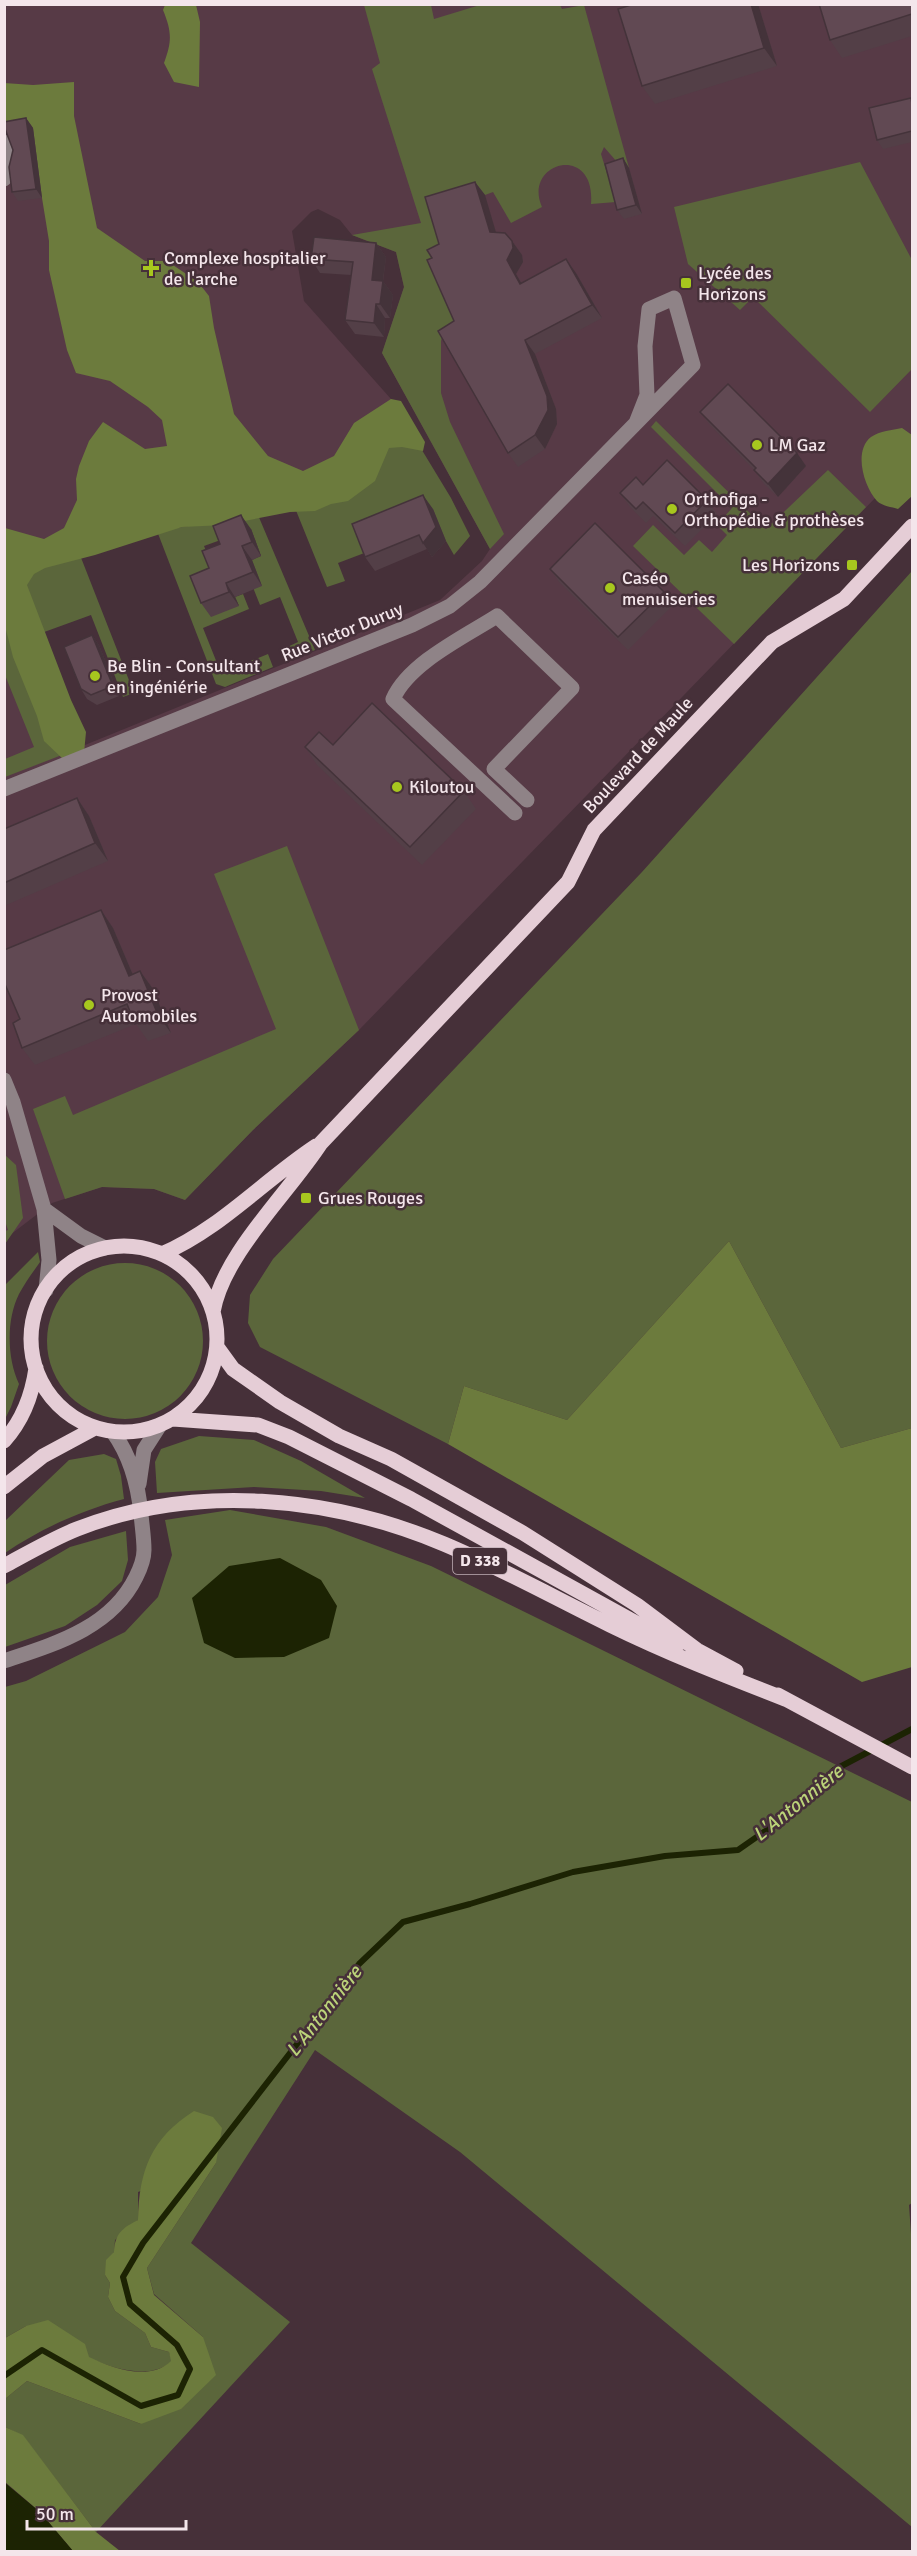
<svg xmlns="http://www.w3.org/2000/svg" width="917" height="2556" font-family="Signika,sans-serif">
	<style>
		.built { fill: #573a46; fill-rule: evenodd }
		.green { fill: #5b663b }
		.forest { fill: #6c7b3d }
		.water { fill: #1c2303 }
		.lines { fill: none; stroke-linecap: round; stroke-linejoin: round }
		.stream { stroke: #1c2303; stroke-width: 6 }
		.minor { stroke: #8f8387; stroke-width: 15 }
		.major { stroke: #e5cdd6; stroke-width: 15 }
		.wall { fill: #533f47 }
		.shaded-wall { fill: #44333a }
		.building { fill: #614953; stroke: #44333a; stroke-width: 1.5 }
		.poi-dot { fill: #a7c71e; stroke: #463039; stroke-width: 2 }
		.labels { text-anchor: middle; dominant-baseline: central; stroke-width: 5; stroke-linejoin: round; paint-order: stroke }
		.shield { fill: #463039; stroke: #c0afb6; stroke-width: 1.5 }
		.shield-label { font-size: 16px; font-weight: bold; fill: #f4e6eb }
		.poi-label { font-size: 18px; fill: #f4e6eb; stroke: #463039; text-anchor: start }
		.street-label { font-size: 18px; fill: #f4e6eb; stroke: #463039 }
		.water-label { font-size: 20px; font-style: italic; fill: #bbd379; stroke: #463039 }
	</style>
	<rect width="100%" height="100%" fill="#463039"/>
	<!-- built -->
	<path class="built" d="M5,5H912V460L359,1030L253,1130L185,1200L154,1189L102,1187L52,1203L10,1235L5,1244ZM318,209L340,220L352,235L396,252L404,287L382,353L490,549L482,561L440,600L80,747L13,574L157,531L258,515L381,422L391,399L304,301L292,231L311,212Z"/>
	<!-- green -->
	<path class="green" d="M364,5H431L434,19L480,5H560L562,9L584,5L629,168L624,170L604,147L601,154L616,202L591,204C596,142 522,162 542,207L511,223L493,192L485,195L457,319L444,330L441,341V393L450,422L504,534L490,549L382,353L404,287L396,252L352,235L421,223L372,69L380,63Z
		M860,162L912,260V369L870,412L753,297L740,310L688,264L674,207Z
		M391,399L451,498L470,536L454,555L446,541L367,552L338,563L345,581L327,587L295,508Z
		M656,421L766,529L828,470L866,507L734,644L633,546L653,525L684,555L699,540L712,552L727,535L717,525L732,508L651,427Z
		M258,515L315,650L288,661L283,649L298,642L280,597L260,605L254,590L252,560L261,556L251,529L204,546L219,582L239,606L235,597L243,594L249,609L203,628L221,673L268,654L273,667L225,687L216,684L157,531Z
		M78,550L134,693L123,697L91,615L36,635L80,748L5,777V759L34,747L5,675L4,554Z
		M912,571V1428L841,1448L729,1241L567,1420L464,1386L448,1444L260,1347L248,1323L250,1295L273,1259L642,872Z
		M287,846L359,1030L253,1130L185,1200L154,1189L102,1187L65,1199L33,1109L65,1096L73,1115L276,1029L214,874Z
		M5,1155L16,1165L23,1218L5,1244V1231L8,1230L4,1218Z
		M38,1252L40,1262C33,1272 25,1283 19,1294C6,1320 7,1358 19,1384L11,1407L5,1419V1285Z
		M47 1341a78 78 0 1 1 156 0a78 78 0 1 1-156 0Z
		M199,1436L254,1440L301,1461L365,1498L321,1491L254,1487L157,1493L155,1462L161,1449Z
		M104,1454L116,1459L121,1476L124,1499C82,1510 40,1529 5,1553V1521L69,1460Z
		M230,1510L326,1527L431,1566L912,1802V2203L909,2205L912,2248V2527L460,2152L315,2050L191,2243L290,2322L96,2532L23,2436L5,2427V2399L27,2381L141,2424L203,2337L154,2294L147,2268L216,2163L138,2192V2220L115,2240L114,2252L105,2275L110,2283L108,2297L115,2311L145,2333L151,2347L169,2352L172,2361C137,2393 60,2343 26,2326L5,2338V1687L26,1681L125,1632L158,1597L172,1555L165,1520Z
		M126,1531L128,1560L122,1581L97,1605L65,1626L5,1647V1585L70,1547Z"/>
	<!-- forest -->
	<path class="forest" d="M165,5H196L200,22L199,87L174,82L164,63C172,41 172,32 163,10Z
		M74,82V116L97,228L145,261H167L198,282L209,296L214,328L234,414L268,456L303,471L334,456L354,423L391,399L401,401L425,442L423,451L402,447L389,448L375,481L348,501L331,504L315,511L290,512L224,525L182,527L95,555L45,568L34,574L27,585L71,700L86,732L84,753L63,759L44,741L37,716L13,657L5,626V528L44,539L64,528L77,500L76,479L79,466L89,441L103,422L145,449L167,446L162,420L148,407L110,381L76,373L67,350L49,270V241L42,198L5,120L4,83L33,85Z
		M902,428L912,435V496L898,509C892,507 882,506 877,501C864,487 853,451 871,437C880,431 892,430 902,428Z
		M729,1241L841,1448L912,1428V1667L862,1682L448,1444L464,1386L567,1420Z
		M194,2111L213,2117L222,2128L216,2163L147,2268L154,2295L203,2337L216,2375L181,2409L141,2424L27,2381L5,2399V2338L26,2326L48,2320L85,2344L89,2357C112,2368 149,2382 171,2361L169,2352L151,2347L145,2333L115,2311L108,2297L110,2283L105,2275L106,2260L114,2252C115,2234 122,2228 138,2220C139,2171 151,2138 194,2111Z
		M5,2427L23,2435L96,2532L120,2551H73L40,2512L5,2482Z"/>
	<!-- water -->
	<path class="water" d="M280,1558L321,1580L337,1606L329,1638L284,1657L235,1658L204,1643L192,1598L229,1566Z
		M4,2482L40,2512L73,2551H5Z"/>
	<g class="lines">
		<!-- stream -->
		<path class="stream" d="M4,2376L42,2350L141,2406L178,2395L190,2369L177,2345L130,2304L123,2277L143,2243L359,1964L403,1922L470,1904L573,1872L665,1856L738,1850L787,1816L834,1770L912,1729"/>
		<!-- minor -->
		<path class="minor" d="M4,142L10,162L4,179
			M4,789L412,625L450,606L480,582L693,365L674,298L649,309L645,346L647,395L636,423
			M515,813L393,699C409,663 464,637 497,616L572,688L494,769L527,800
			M4,1080L13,1102L44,1209L49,1260L46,1290
			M44,1209L81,1236L105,1248
			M139,1484L144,1450L160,1425
			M4,1661C55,1644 111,1628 136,1577C140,1569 144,1559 144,1550C144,1538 142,1526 141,1514C138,1484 131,1457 113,1432"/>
		<!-- major -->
		<path class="major" d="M31 1339a93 93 0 1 1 186 0a93 93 0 1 1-186 0Z
			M162,1254C220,1229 263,1181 316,1146
			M213,1312C223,1254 288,1194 321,1143L568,882L594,830L772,642L844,599L912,526
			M217,1347L233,1369L280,1402L339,1436L391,1459L523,1533L637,1605L697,1650L736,1671
			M173,1419L258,1425L289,1437L411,1499L658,1635L680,1643
			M4,1441C23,1420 32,1396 36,1368
			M4,1487L43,1456L95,1428
			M4,1566C28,1553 52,1539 77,1529C194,1483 330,1496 444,1544C501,1568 555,1598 610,1625C667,1653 726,1676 785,1699
			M778,1695L912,1767"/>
	</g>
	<!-- wall -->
	<path class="wall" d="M758,4L777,66L655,104L642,86Z
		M912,4V36L842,58L830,40Z
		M912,101V142L883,149L877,140Z
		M26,118L33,128L42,198L18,201L12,192Z
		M623,158L629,168L642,214L624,219L617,210Z
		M475,182L485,195L496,233L512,241L522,255L523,262L516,274L522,283L576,273L602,318L535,354L556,409L557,424L545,449L518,467L508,453L454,321L432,258L439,244Z
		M376,243L386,257L383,281L393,295L390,318H385L384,337L355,334L345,320L351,275L320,273L311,259Z
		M700,412L797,453L806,466L778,497L764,484L754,470L710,425Z
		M643,485L707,500L717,514L685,546L653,516L646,523L630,507L620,493Z
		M433,509L446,541L432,557L427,549L375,571L365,557Z
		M251,529L261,556L252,560L262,586L235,597L239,606L211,617L201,603L220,544Z
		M550,569L664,592L673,605L628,650L559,582Z
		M92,635L99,645L119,696L97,705L87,699L81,689Z
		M305,747L464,791L476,809L422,865L317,765Z
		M77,798L89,816L108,861L4,906V829Z
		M101,910L113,928L133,974L140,971L153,989L171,1033L148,1041L136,1024L35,1065L22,1048L20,1019Z"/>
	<!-- shaded-wall -->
	<path class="shaded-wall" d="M751,4H758L777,66L764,48Z
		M26,118L33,128L42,198L36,189Z
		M623,158L629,168L642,214L636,205Z
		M475,182L485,195L500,246L490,232Z
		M512,241L522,255L523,262L516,274L530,298L520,284L507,260Z
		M376,243L386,257L381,294L372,280Z
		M566,259L576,273L602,318L592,305Z
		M383,281L393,295L390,318L380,304Z
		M376,304L385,318L384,337L374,323Z
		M525,340L535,354L556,409L557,424L545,449L535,435Z
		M797,453L806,466L778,497L768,484Z
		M423,495L433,509L446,541L432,557L423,543Z
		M241,515L251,529L261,556L252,542Z
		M242,546L252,560L262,586L253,572Z
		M226,583L235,597L239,606L229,592Z
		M92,635L99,645L119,696L113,686Z
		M77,798L89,816L108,861L95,843Z
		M101,910L113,928L141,994L129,976Z
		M140,971L153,989L171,1033L158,1015Z"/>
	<!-- building -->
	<path class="building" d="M634,4H751L764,48L642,86L618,9Z
		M819,4H912V14L830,40Z
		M911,98L912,104V131L877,140L869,108Z
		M26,118L36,189L12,192L9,167L13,150L4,126V122Z
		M623,158L636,205L617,210L605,164Z
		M475,182L490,232L505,233L512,241L513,248L507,260L520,284L566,259L592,305L525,340L547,396L548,410L535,435L508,453L438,331L454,321L427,260L432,258L427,250L439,244L425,197Z
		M314,237L376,243L372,280L383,281L380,304H376L374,323L345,320L353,262L311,259Z
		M728,384L797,453L768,484L754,470L756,468L700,412Z
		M667,460L707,500L675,533L643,502L636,509L620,493L636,477L643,485Z
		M423,495L436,527L423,543L419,535L365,557L352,524Z
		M241,515L252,542L242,546L253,572L226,583L229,592L201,603L190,576L209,568L202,551L220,544L213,526Z
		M595,523L664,592L618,637L550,569Z
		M92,635L113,686L91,695L81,689L64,647Z
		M372,703L464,791L410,847L305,747L319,732L333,745Z
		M77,798L95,843L4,883V829Z
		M101,910L129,976L140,971L158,1015L135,1024L127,1004L22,1048L13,1023L20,1019L4,982V950Z"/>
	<!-- markers -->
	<g class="poi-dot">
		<path d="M148 259h6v6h6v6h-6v6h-6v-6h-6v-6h6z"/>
		<rect x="680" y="277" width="12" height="12" rx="3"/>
		<circle cx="757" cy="445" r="6"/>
		<circle cx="672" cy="509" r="6"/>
		<rect x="846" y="559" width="12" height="12" rx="3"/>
		<circle cx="610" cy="588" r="6"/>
		<circle cx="95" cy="676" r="6"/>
		<circle cx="397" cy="787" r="6"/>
		<circle cx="89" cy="1005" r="6"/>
		<rect x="300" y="1192" width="12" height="12" rx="3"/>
	</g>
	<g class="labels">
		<!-- shield labels -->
		<rect class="shield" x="453" y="1548" width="54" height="26" rx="4.5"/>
		<g class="shield-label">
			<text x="480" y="1561">D 338</text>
		</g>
		<!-- poi labels -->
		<g class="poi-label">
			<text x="164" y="258">Complexe hospitalier<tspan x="164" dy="21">de l'arche</tspan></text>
			<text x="698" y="273">Lycée des<tspan x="698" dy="21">Horizons</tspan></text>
			<text x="769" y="445">LM Gaz</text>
			<text x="684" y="499">Orthofiga -<tspan x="684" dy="21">Orthopédie &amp; prothèses</tspan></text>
			<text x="840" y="565" text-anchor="end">Les Horizons</text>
			<text x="622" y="578">Caséo<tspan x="622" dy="21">menuiseries</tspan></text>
			<text x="107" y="666">Be Blin - Consultant<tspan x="107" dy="21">en ingéniérie</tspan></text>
			<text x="409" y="787">Kiloutou</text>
			<text x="101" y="995">Provost<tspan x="101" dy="21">Automobiles</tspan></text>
			<text x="318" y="1198">Grues Rouges</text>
		</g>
		<!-- street labels -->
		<g class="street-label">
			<text transform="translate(342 632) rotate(-22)">Rue Victor Duruy</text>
			<text transform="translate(638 755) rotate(-47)">Boulevard de Maule</text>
		</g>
		<!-- water labels -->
		<g class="water-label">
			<text transform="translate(798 1803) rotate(-39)">L'Antonnière</text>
			<text transform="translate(324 2011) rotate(-52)">L'Antonnière</text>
		</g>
	</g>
	<!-- border -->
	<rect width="917" height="2556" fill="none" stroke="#f4e6eb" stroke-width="12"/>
	<!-- scale -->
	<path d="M27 2520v9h159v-9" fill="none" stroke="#f4e6eb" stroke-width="3"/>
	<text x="36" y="2520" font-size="18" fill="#f4e6eb" stroke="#463039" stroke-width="4.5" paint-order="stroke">50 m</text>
</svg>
